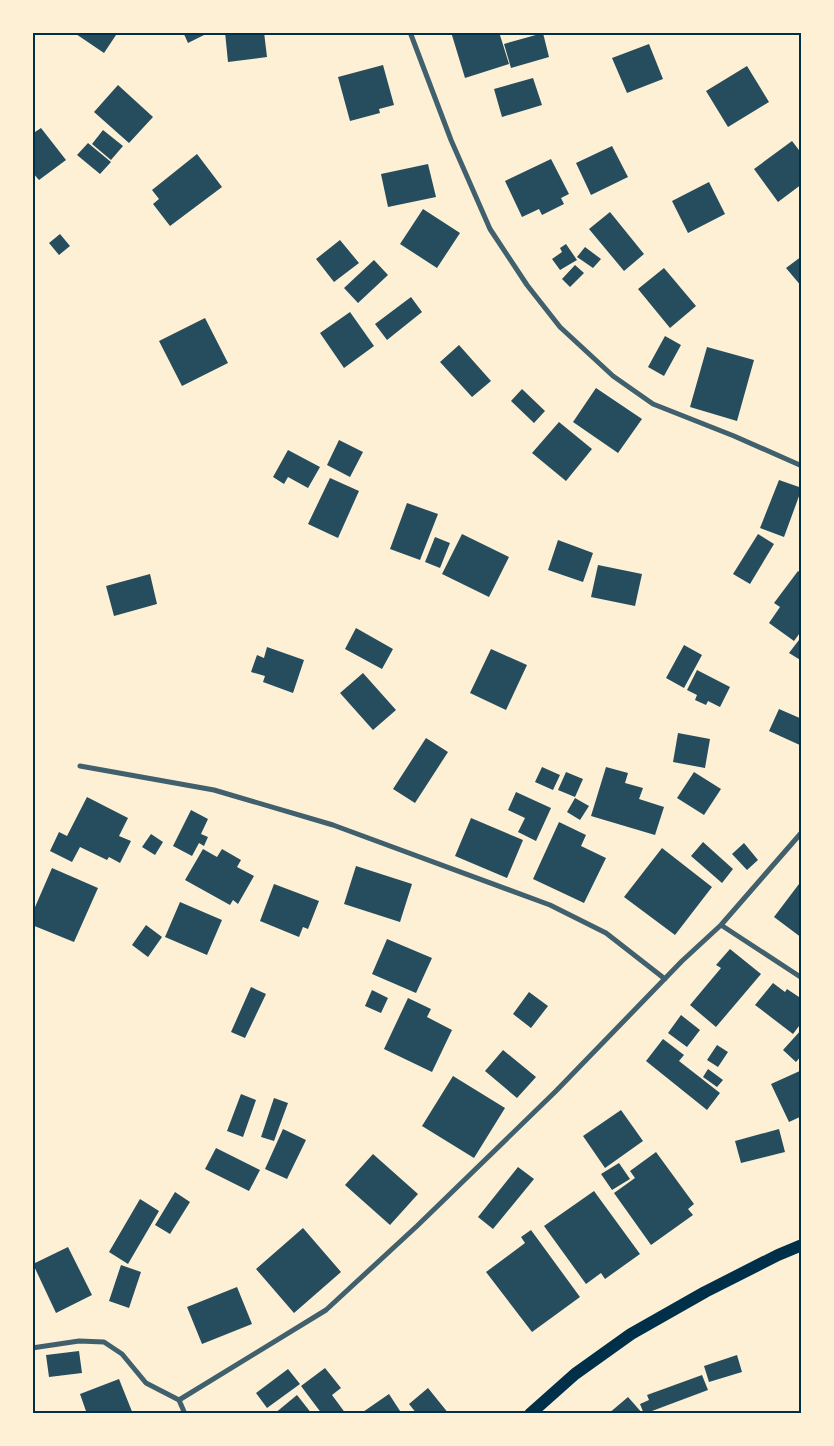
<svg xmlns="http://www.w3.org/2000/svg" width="834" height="1446" font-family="'IBM Plex Sans',sans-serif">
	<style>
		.building { fill: #264d5e }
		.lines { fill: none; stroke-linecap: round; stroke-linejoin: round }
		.minor { stroke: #3f606c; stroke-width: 5 }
		.primary { stroke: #003049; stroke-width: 12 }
		.neatline { fill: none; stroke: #003049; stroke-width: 2 }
	</style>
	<rect width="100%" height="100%" fill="#fdf0d5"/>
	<!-- building -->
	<path class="building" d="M73,32H118L104,53Z
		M183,32H205L206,34L188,43Z
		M225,32H264L267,57L228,62Z
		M451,32H499L509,64L465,78Z
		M543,33L549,57L511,68L504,44Z
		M649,44L663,79L627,93L612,58Z
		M383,65L394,105L379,109L380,113L350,121L338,77Z
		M747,66L769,102L728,127L706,91Z
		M533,78L542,105L502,117L494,89Z
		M118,85L153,117L129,143L94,112Z
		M41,128L66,160L39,180L32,172V134Z
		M103,130L123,146L111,160L92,144Z
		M792,141L802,154V184L778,202L754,169Z
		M88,143L111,162L100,174L77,155Z
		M612,146L628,177L591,195L576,163Z
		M197,154L222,187L170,226L153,204L159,199L152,190Z
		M551,159L569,194L561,198L564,204L542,215L539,209L522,217L505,181Z
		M428,164L436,197L388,207L381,174Z
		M709,182L725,214L688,233L672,201Z
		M423,209L460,233L437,268L400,244Z
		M610,212L644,254L624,271L589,229Z
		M60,234L70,246L59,255L49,243Z
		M340,240L359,263L334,282L316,259Z
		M566,244L577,260L560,270L552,259L562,252L560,248Z
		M585,247L601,259L593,268L577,257Z
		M802,256V287L786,268Z
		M374,260L388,275L358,303L344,288Z
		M575,265L584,273L570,287L562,279Z
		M664,268L696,306L670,328L638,289Z
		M411,297L422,312L387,340L375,324Z
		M350,312L374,346L344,368L320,333Z
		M205,318L228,363L182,386L159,341Z
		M665,336L681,345L664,376L648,367Z
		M459,345L491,381L472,397L440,362Z
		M707,347L754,360L737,421L690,407Z
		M596,388L642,419L618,453L573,422Z
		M522,389L545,411L534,423L511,401Z
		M559,422L592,449L566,481L532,453Z
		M339,440L363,452L350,477L327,465Z
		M288,450L320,467L308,488L288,477L284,484L273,477Z
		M330,478L359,491L338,538L308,524Z
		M779,480L802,488L784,537L760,528Z
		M407,503L438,514L420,560L390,549Z
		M462,534L509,557L489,597L442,574Z
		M758,534L774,544L750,584L733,574Z
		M435,537L450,543L440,568L425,562Z
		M558,540L593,553L583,582L548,570Z
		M598,565L642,574L635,606L591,597Z
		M798,571L802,574V630L794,641L769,623L780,607L774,603Z
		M150,574L157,604L114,616L106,586Z
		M356,628L393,649L382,669L345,649Z
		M802,636V661L789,653Z
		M684,645L702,655L684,688L666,678Z
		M267,647L304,660L293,693L263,682L265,676L251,672L257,655L264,658Z
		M491,649L527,665L506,710L470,693Z
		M697,670L730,687L720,707L708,701L706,705L695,700L697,695L687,690Z
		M363,673L396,710L373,730L340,693Z
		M779,709L802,719V746L769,731Z
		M678,733L710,739L705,768L673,762Z
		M426,738L448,752L415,803L393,789Z
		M542,767L560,775L553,790L535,782Z
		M606,767L628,773L625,783L643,788L639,799L664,807L655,835L591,816Z
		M566,772L583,779L575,797L558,790Z
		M694,772L721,789L704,815L677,798Z
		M516,792L551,808L536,841L518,832L525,818L508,810Z
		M87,797L128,818L119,836L131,841L120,863L109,857L107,860L80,847L72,862L50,851L59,832L67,836Z
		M575,798L589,806L580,820L567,812Z
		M191,810L208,819L201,834L208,837L204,846L199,843L192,856L173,846Z
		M471,818L523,840L507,878L455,856Z
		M559,822L586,835L581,846L606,858L584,903L533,879Z
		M151,834L163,842L155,855L142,847Z
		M703,842L733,869L722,883L691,856Z
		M744,843L758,860L747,870L732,854Z
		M662,848L712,887L675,935L624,897Z
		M203,849L217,857L222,849L241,860L237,867L254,876L238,904L233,900L230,905L185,880Z
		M356,866L412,884L400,922L344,904Z
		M52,868L98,888L74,942L32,925V914Z
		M802,880V938L774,917Z
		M274,884L319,901L308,929L303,927L299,937L260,921Z
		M180,902L222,920L207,955L165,937Z
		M146,925L162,937L148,957L132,945Z
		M387,939L432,958L416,993L372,974Z
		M730,949L761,974L716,1027L690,1005L721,968L716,965Z
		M773,983L785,992L787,989L802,999V1022L793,1034L755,1005Z
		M251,987L266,994L245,1038L231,1032Z
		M372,990L388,998L381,1013L365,1006Z
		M529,992L548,1006L531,1028L513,1014Z
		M408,998L431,1009L427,1017L452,1030L432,1072L384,1049Z
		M681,1015L700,1030L687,1047L668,1033Z
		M802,1029V1055L796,1062L783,1050Z
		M663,1039L684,1055L679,1061L720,1093L707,1110L646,1061Z
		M717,1045L728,1052L718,1067L707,1060Z
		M503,1050L536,1077L517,1098L485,1071Z
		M708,1069L723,1080L717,1087L703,1077Z
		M802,1070V1116L789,1122L771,1084Z
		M453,1076L505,1108L474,1158L422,1126Z
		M241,1094L256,1100L243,1137L227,1131Z
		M274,1098L288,1103L274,1141L261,1137Z
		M621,1110L643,1141L605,1168L583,1136Z
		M283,1129L306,1140L287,1179L265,1169Z
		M779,1129L785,1152L741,1163L735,1141Z
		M216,1148L260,1170L249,1191L205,1169Z
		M656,1152L694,1204L688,1209L693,1215L651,1245L614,1193L635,1178L630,1171Z
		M373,1154L418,1194L390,1225L345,1185Z
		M619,1163L630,1179L612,1190L601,1174Z
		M518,1167L534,1179L493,1229L478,1217Z
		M594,1191L640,1254L605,1279L601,1273L586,1284L544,1226Z
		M175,1192L190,1202L170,1234L155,1225Z
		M140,1199L159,1211L128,1264L109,1252Z
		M303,1228L341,1272L294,1313L256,1269Z
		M531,1230L580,1297L532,1332L486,1272L525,1243L521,1237Z
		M68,1247L92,1295L56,1313L33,1264Z
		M121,1265L141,1272L129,1308L109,1301Z
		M237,1287L252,1324L202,1344L187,1307Z
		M79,1351L82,1373L49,1377L46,1355Z
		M737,1355L742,1372L709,1382L704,1366Z
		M325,1368L341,1388L332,1395L346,1414H322L301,1386Z
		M288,1369L300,1384L267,1408L256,1393Z
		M702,1375L708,1390L644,1414L640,1404L649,1400L647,1395Z
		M119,1379L133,1414H87L80,1394Z
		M428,1388L449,1414H417L409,1404Z
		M389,1394L402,1414H360Z
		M297,1395L312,1414H274Z
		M628,1397L643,1414H608Z"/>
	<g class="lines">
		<!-- minor -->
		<path class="minor" d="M410,32L451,140L490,229L527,285L560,327L613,376L653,404L734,436L802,466
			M80,766L214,790L333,825L550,905L606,933L665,979
			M721,925L802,978
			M32,1348L79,1341L104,1342L122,1354L146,1383L179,1400L185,1414
			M179,1400L326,1310L417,1226L556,1091L682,961L721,925L802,832"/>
		<!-- primary -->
		<path class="primary" d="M530,1414L575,1374L631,1334L705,1292L778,1255L802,1245"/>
	</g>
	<!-- border -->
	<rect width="834" height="1446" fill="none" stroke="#fdf0d5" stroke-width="68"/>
	<rect x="34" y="34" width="766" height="1378" class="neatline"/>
</svg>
